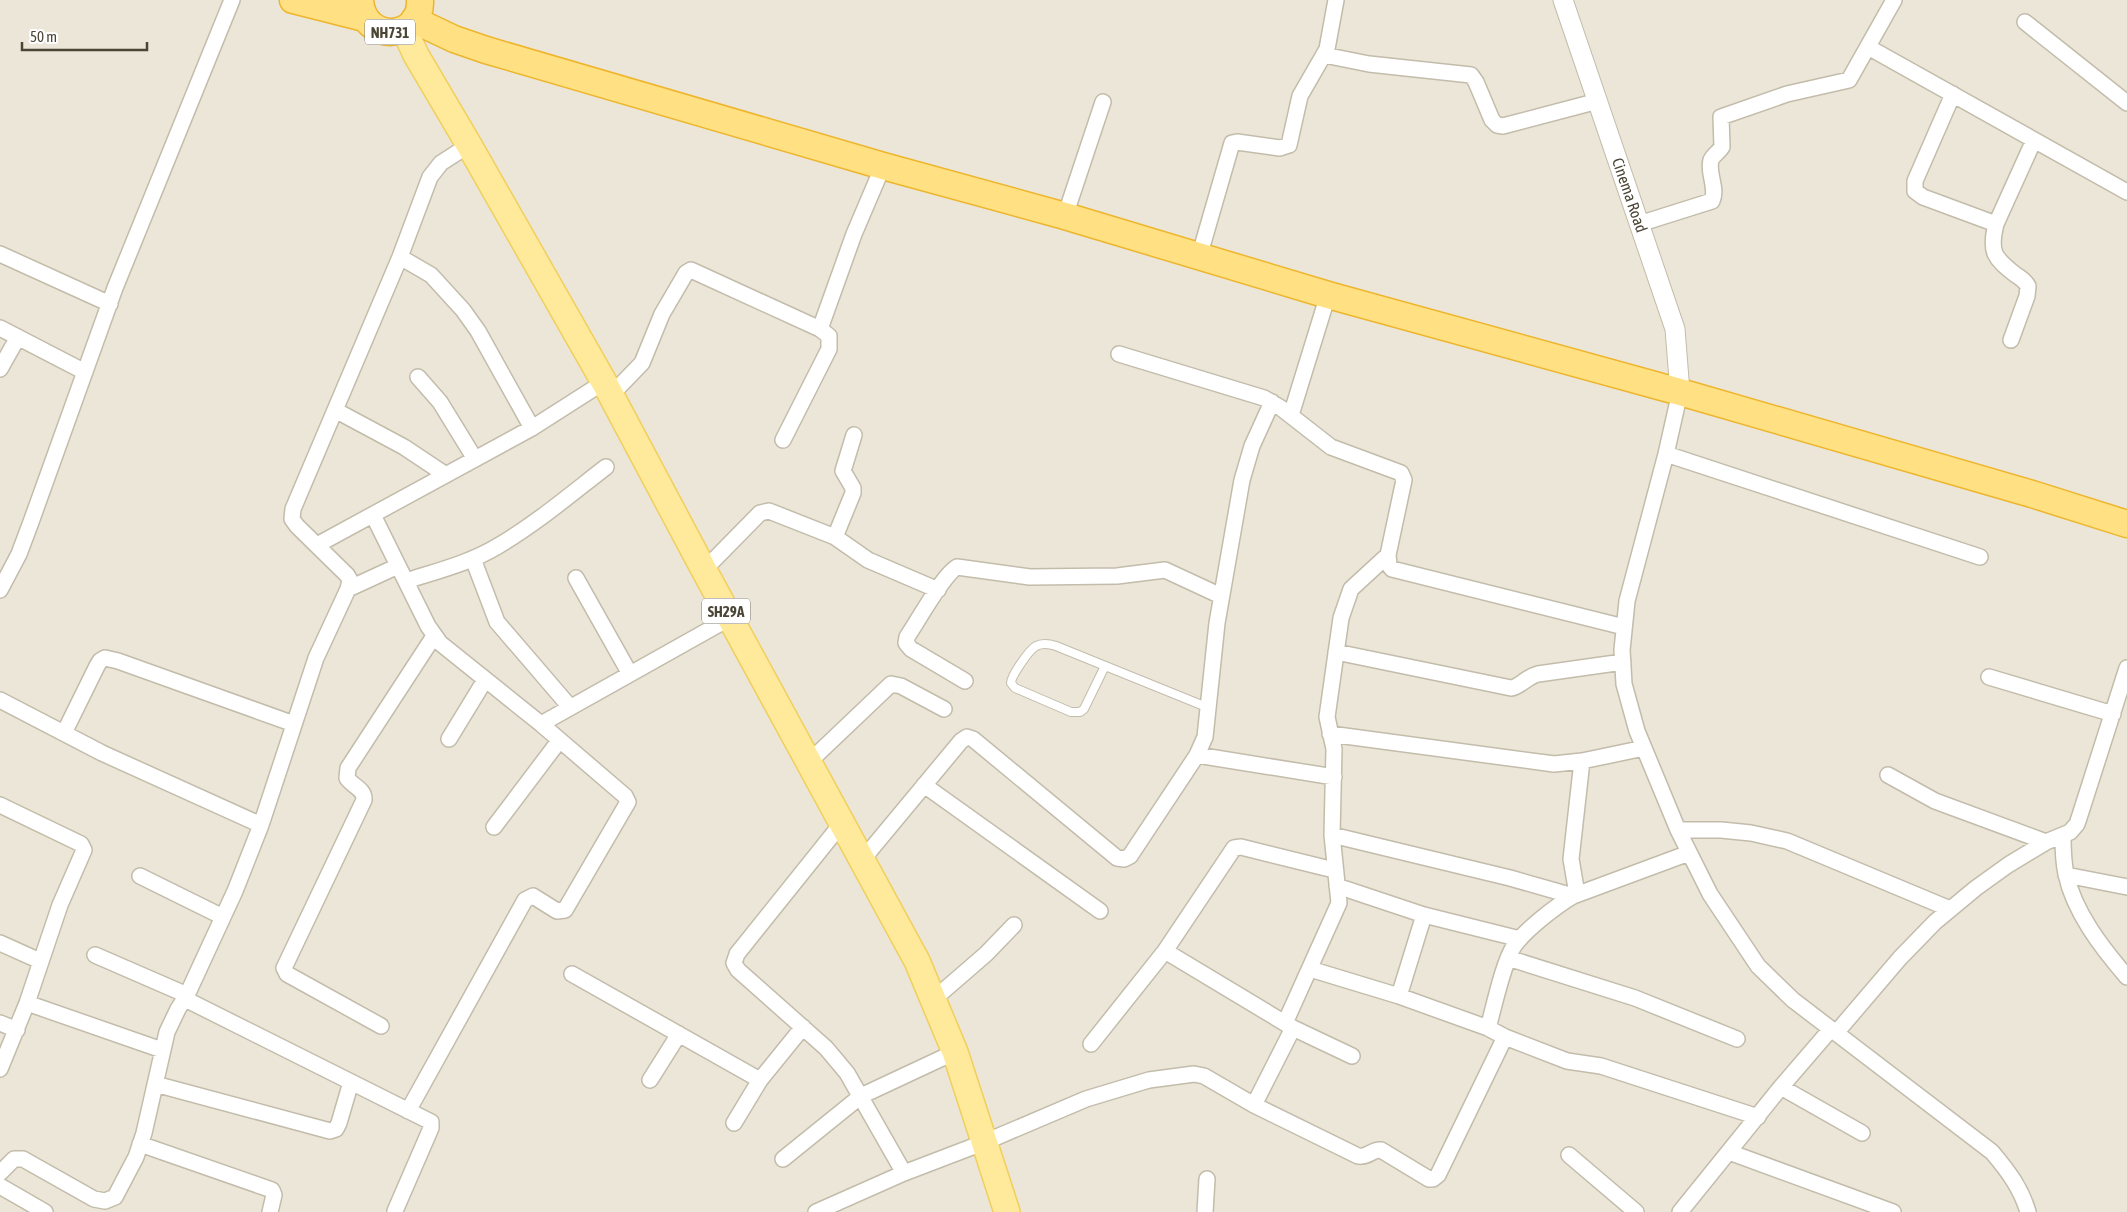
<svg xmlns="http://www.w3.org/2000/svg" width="2127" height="1212" font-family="'Asap Condensed',sans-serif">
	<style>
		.residential { fill: #ebe6d7 }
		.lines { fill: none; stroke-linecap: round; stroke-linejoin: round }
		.service-casing { stroke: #c3bcab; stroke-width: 10 }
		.minor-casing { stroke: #c3bcab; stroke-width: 18 }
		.tertiary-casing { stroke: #c3bcab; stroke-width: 21 }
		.primary-casing { stroke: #f1cf5d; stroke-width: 28 }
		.trunk-casing { stroke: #eeb52c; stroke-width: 29 }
		.service { stroke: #fff; stroke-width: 8 }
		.minor { stroke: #fff; stroke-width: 15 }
		.tertiary { stroke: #fff; stroke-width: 19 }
		.primary { stroke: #ffe99a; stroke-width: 25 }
		.trunk { stroke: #ffe183; stroke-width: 26 }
		.labels { text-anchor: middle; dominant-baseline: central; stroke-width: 5; stroke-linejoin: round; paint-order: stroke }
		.shield { fill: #fff; stroke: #817d72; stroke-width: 1 }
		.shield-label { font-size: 15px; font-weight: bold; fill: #4b4536 }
		.street-label { font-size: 16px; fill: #4b4536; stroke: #fff }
	</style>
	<rect width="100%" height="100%" fill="#f6f3e9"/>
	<!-- residential -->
	<path class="residential" d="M0,0H2127V1212H0Z"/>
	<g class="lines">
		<!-- service casing -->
		<g class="service-casing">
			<path id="service" d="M1105,666L1084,709L1080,712H1071L1015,688L1011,683C1011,676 1029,650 1036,646C1042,643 1050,644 1056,646L1209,708"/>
		</g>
		<!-- minor casing -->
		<g class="minor-casing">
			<path id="minor" d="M2025,22L2127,103
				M1868,47L2127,192
				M1324,55L1369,64L1471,75L1476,82L1492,120L1497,125L1503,126L1598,101
				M1953,94L1915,181V191L1923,197L1996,224
				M1065,216L1103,102
				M1639,224L1712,201C1718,188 1707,173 1711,160C1713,155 1719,152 1722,147L1721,117L1787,94L1849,80L1894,0
				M0,254L110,304
				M400,257L431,275L463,310L478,331L532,428
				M1199,257L1232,143L1237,142L1280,148L1289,145L1300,96L1327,49L1336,0
				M0,328L85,372
				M820,329L854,234L883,166
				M2011,340L2027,296L2028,286C2025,281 2021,278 2016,275C1994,258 1989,252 1996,224L2034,140
				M1119,354L1264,398L1281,408L1331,447L1401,473L1404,480L1388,555L1389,565L1392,569L1624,627
				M0,369L18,337
				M418,377L440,402L475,459
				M1680,392L1666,454L1627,601L1622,650L1624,684L1637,731L1678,830L1710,894L1758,966L1793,1000L1992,1152C2008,1171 2021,1188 2028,1212
				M611,395L642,363L662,314L686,273L691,270L820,329L829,336V349L783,440
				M335,410L404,447L446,475
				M1291,415L1328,295
				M1666,454L1980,557
				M373,515L428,626L440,643L541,724L625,796L628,802L565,910L557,911L533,896L525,900L408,1111
				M835,537L853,493V488L843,471L854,435
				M317,545L532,428L604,382
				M473,559L497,622L570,707
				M704,570L760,513L769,511L835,537L868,560L938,590
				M576,578L630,674
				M406,581C437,571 470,563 498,546C537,523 571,494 606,467
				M348,589L398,566
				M0,590L19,554L31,522L115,288L232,0
				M1336,652L1511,688C1520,687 1526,677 1538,674L1623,662
				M1989,677L2113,714
				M965,681L911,649L906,643L907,637C918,621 943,575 957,567L1030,577L1117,576L1165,570L1221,596
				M0,700L102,753L261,825
				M541,724L730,618
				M64,733L97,666L100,661L105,658L118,661L294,724
				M1330,734L1554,764L1582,761L1644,748
				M449,739L485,680
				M1197,755L1334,777
				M809,762L891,684L901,686L944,709
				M1888,775L1935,801L2046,842
				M924,785L1100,911
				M0,805L81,844L84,850L60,905L27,1003L0,1069
				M842,823L737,954L734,963L738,970L826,1048L847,1073L904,1173
				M494,827L559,741
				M1678,830H1721L1751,833L1787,841L1950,909
				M1332,835L1510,878L1573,896
				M2063,835C2063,848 2063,861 2066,874C2074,912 2102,948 2127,977
				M863,859L961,741L967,737L973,739L1117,858L1124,859L1130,856L1197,755L1205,737L1217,623L1242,480L1252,446L1272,402
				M2066,875L2127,887
				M140,876L223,917
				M1337,886L1424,915L1520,939
				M1577,894L1571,859L1582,761
				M0,943L40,961
				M1165,951L1293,1028L1352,1056
				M95,955L187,995
				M1508,958L1635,998L1737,1039
				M1310,969L1399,996L1488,1028L1505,1037L1567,1061L1601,1066L1758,1117
				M572,974L760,1080
				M1399,996L1424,915
				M185,999L431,1122V1128L395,1211
				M934,999L986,954L1014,925
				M27,1003L162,1050
				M0,1023L17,1030
				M1285,1023L1339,903L1332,835L1334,749L1327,717L1341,618L1351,589L1388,555
				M381,1026L287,974L284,968L364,800C365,789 352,786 347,778L348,768L434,636
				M1488,1028C1494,1007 1503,963 1514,946C1525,930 1556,906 1573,896L1689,853
				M1836,1033L1900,958L1935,922L1976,888L2008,865L2046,842L2070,832L2077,824L2080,815L2127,668
				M1091,1044L1165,951L1234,848L1241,847L1334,870
				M650,1080L679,1034
				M155,1084L330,1131L336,1129L339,1123L351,1082
				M1781,1087L1862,1133
				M1254,1105L1293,1028
				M734,1123L760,1080L803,1027
				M140,1144L272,1190L274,1195L270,1212
				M1729,1152L1893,1212
				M1569,1155L1636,1212
				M783,1159L861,1096L955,1052
				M0,1173L14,1159H23L94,1199L105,1201L115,1197L136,1157L144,1133L167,1032L178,1009L187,995L235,891L261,825L316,658L348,589L350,580L347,575L297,526L292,519L293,509L400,257L430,177L441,163L469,145
				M0,1186L45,1212
				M816,1212L904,1173L985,1142L1086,1099L1149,1080L1194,1074L1204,1076L1254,1105L1358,1156C1368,1158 1372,1149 1381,1150L1429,1179H1433L1438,1175L1505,1037
				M1205,1212L1207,1179
				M1680,1212L1781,1087L1831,1029"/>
		</g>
		<!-- tertiary casing -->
		<g class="tertiary-casing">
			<path id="tertiary" d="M1563,0L1675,329L1680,392"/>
		</g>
		<!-- primary casing -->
		<g class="primary-casing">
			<path id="primary" d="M404,29L416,55L469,145L604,382L704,570L917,961L955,1052L1007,1212"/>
		</g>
		<!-- trunk casing -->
		<g class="trunk-casing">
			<path id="trunk" d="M293,0L364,18
				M360,0C363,44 422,41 420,0
				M414,20L454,39L486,50L883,166L1065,216L1328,295L1680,392L2032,494L2127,524"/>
		</g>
		<!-- service -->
		<use href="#service" class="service"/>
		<!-- minor -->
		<use href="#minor" class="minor"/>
		<!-- tertiary -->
		<use href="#tertiary" class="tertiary"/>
		<!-- primary -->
		<use href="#primary" class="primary"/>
		<!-- trunk -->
		<use href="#trunk" class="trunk"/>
	</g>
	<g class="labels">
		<!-- shield labels -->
		<g class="shield">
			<rect x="365" y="19.5" width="50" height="25" rx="4"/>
			<rect x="702" y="598.5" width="48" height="25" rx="4"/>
		</g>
		<g class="shield-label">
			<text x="390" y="32">NH731</text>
			<text x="726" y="611">SH29A</text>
		</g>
		<!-- street labels -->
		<g class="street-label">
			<text transform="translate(1630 195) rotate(71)">Cinema Road</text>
		</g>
	</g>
	<!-- scale -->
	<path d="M22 42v8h125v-8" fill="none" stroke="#4b4536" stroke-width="2.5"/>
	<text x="30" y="42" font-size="15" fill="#4b4536" stroke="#ffffff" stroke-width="4" paint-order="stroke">50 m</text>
</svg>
